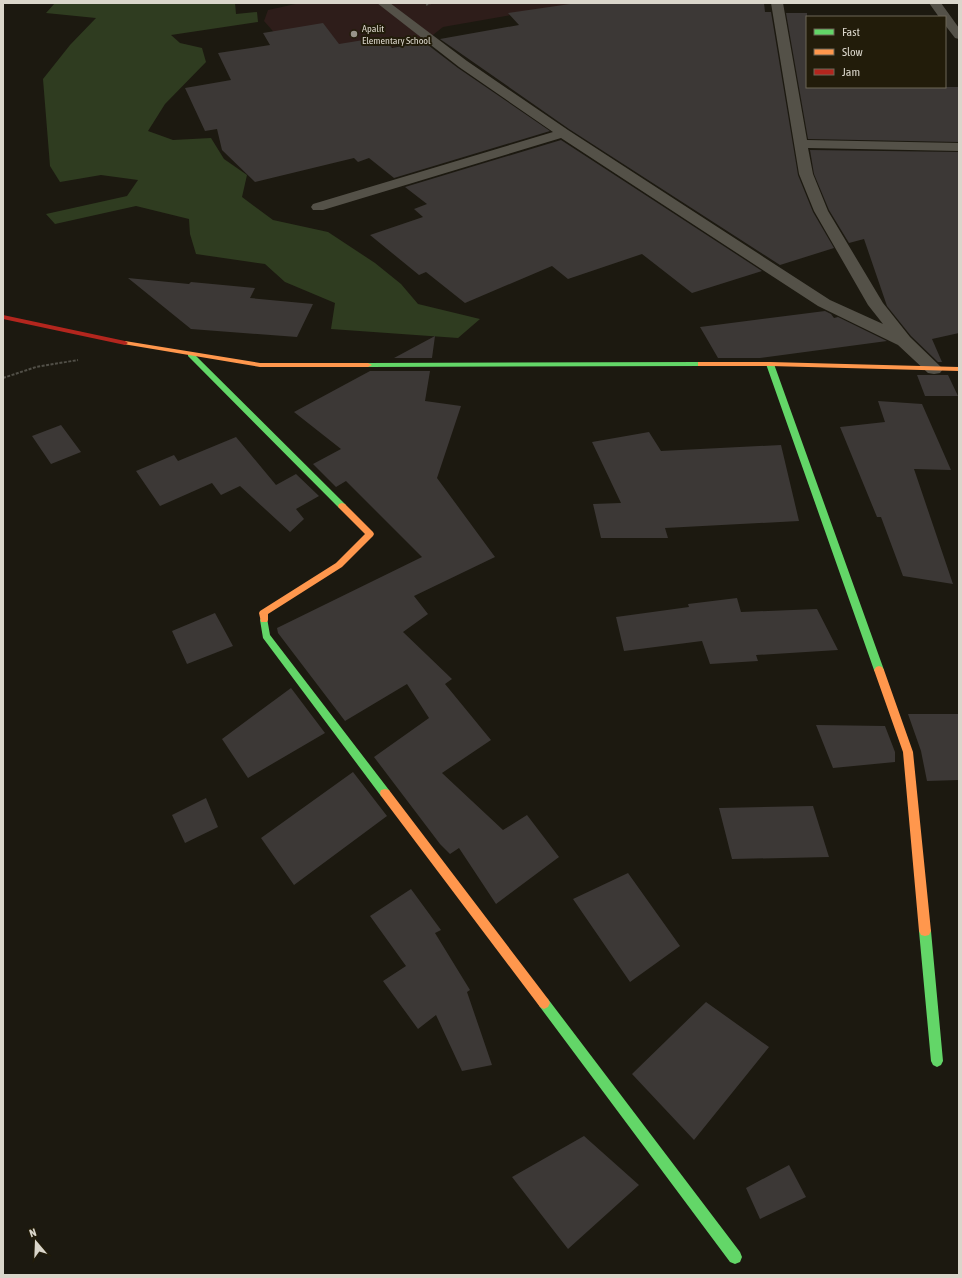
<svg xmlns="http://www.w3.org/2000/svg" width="962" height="1278" viewBox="0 0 962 1278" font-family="'Asap Condensed',sans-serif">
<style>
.education{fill:#2e1d1a}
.green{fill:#2f3c20}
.building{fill:#3c3836}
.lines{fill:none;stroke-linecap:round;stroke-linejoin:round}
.path-far1{stroke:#514f47;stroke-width:1.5;stroke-dasharray:2.5 1;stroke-linecap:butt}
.path{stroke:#514f47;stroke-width:2;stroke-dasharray:3 1.5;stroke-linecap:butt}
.street{fill:#545148;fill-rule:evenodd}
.fast{fill:#63d668;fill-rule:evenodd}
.slow{fill:#ff974d;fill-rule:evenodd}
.jam{fill:#b3261e;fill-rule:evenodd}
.poi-dot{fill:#98948a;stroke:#221c0a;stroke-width:1.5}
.labels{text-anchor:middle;stroke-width:4;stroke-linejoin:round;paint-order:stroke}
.far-poi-label{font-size:10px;fill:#dad6cb;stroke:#221c0a;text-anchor:start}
</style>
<rect width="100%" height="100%" fill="#1c1910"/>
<path class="education" d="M300 3H579L443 27 424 42 300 62 264 21 268 10Z"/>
<path class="green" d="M55 3H235L236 14 257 12 258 22 171 35 180 43 202 48 206 62 165 104 148 131 173 140 211 138 224 159 247 175 242 197 273 220 328 232 375 263 401 284 418 304 480 319 458 338 331 329 335 303 285 282 265 264 196 254 190 234 189 219 136 206 55 224 46 214 127 196 138 180 101 175 60 182 50 166 43 79 70 45 96 18 46 13Z"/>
<path class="building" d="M577 3H764L765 12H771L798 175 813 212 834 248 780 265 569 129 440 39 519 25 508 13Z
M786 13H807V87H959V142L808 139Z
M323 23 339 44 382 37 392 48 424 42 458 68 550 131 394 178 369 158 358 162 354 158 255 182 222 150 217 129 205 131 185 88 231 80 218 53 270 45 263 33Z
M561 140 762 271 692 293 642 254 568 279 552 266 465 303 426 272 419 275 370 235 423 217 414 209 427 204 405 187Z
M810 150 959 152V333L932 339 942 362H938L911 336 887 306 864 239 849 243 829 210 814 174Z
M128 278 189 284 191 282 255 288 250 298 313 304 297 337 191 329Z
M825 311 831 314 834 318 838 317 887 341 760 358H718L700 327Z
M435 336 432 358H394Z
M370 371H430L425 401 461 406 437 478 495 557 414 596 428 614 403 632 452 679 445 684 491 740 442 773 503 830 527 815 559 857 496 904 459 848 450 854 440 844 374 757 429 718 407 684 345 721 278 633 277 628 422 557 346 481 336 487 313 464 341 449 294 412Z
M917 375H948L958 396H925Z
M878 401 922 404 951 470 914 469 953 584 903 576 881 517H877L840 427 885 422Z
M61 425 81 452 51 464 32 436Z
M649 432 661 451 781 445 799 521 665 528 668 538H601L593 504 621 503 592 442Z
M236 437 276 485 296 474 319 496 296 509 304 519 290 532 240 486 221 495 212 483 160 506 136 471 174 455 178 461Z
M737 598 741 612 817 609 838 650 756 655 758 661 710 664 702 641 624 651 616 617 689 607 688 604Z
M215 613 233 646 187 664 172 631Z
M291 688 325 733 248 778 222 739Z
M908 714H959V780L927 781 921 751Z
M816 725 885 726 895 752V762L833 768Z
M353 772 387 816 294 885 261 838Z
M206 798 218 827 185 843 172 815Z
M813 806 829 857 732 859 719 808Z
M628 873 680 946 630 982 573 899Z
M411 889 441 930 435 933 470 990 467 992 492 1065 462 1071 436 1015 418 1029 383 981 406 966 370 916Z
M706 1002 769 1047 694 1140 632 1074Z
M584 1136 639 1185 568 1249 512 1177Z
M789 1165 806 1197 760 1219 746 1188Z"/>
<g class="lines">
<path class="path-far1" d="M426 5 432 3"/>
<path class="path" d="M3 378 36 367 78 360"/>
<path class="street" d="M377 3H390L467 61 568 130 830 300 883 324 868 305 814 211 799 174 771 3H783L807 140 959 143V151L808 148 813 174 828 211 883 303 910 337 943 369 940 373 934 374 928 373 898 345 818 306 561 138 323 210H313L311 207 313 204 553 132 459 67Z
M929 3H941L959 28V39L955 38 945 25V17H939Z"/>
<path class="fast" d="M188 352H192L345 504 346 506 345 508H339L188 356Z
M700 362H702V366L368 367 364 365 368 363Z
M768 362H770L774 364 884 670 882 673H876L874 670 766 364Z
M264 617 267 618 270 635 389 790 390 793 389 796 385 797 381 796 263 638 260 620 261 618Z
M925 926 929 927 931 931 943 1061 941 1065 937 1067 933 1065 931 1061 919 931 921 927Z
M544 997 548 999 740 1252 742 1257 740 1262 735 1264 730 1262 540 1007 538 1003 540 999Z"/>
<path class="slow" d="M125 341 260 363H368L372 365 368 367H260L123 344 122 343Z
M698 362H770L959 367V371L770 366H698Z
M342 503 345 504 373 532 374 534 373 536 342 567 268 614V620L267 622H261L259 613 260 611 336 563 365 534 339 508 338 506 339 504Z
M879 666 882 667 884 670 913 752 931 931 929 935 925 936 921 935 919 931 903 752 874 670 876 667Z
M385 789 389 790 548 999 550 1003 548 1007 544 1009 540 1007 381 796 380 793 381 790Z"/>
<path class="jam" d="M3 315 125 341 128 343 125 345 3 319Z"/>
</g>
<circle class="poi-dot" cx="354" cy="34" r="4"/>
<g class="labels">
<g class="far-poi-label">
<text x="362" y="32">Apalit<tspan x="362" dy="12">Elementary School</tspan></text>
</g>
</g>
<rect width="962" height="1278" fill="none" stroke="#dad6cb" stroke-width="8"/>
<rect x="806" y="16" width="140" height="72" fill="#221c0a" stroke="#6c6657"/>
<rect x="814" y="29" width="20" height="6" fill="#63d668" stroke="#6c6657"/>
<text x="842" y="36" font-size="12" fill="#dad6cb">Fast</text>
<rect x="814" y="49" width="20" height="6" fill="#ff974d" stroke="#6c6657"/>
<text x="842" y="56" font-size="12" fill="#dad6cb">Slow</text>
<rect x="814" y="69" width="20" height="6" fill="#b3261e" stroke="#6c6657"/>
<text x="842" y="76" font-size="12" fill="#dad6cb">Jam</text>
<g transform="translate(36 1242) rotate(341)" stroke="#221c0a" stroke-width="3" paint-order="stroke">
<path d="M0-3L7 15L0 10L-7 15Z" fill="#dad6cb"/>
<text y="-6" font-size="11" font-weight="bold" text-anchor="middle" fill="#dad6cb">N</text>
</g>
</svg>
